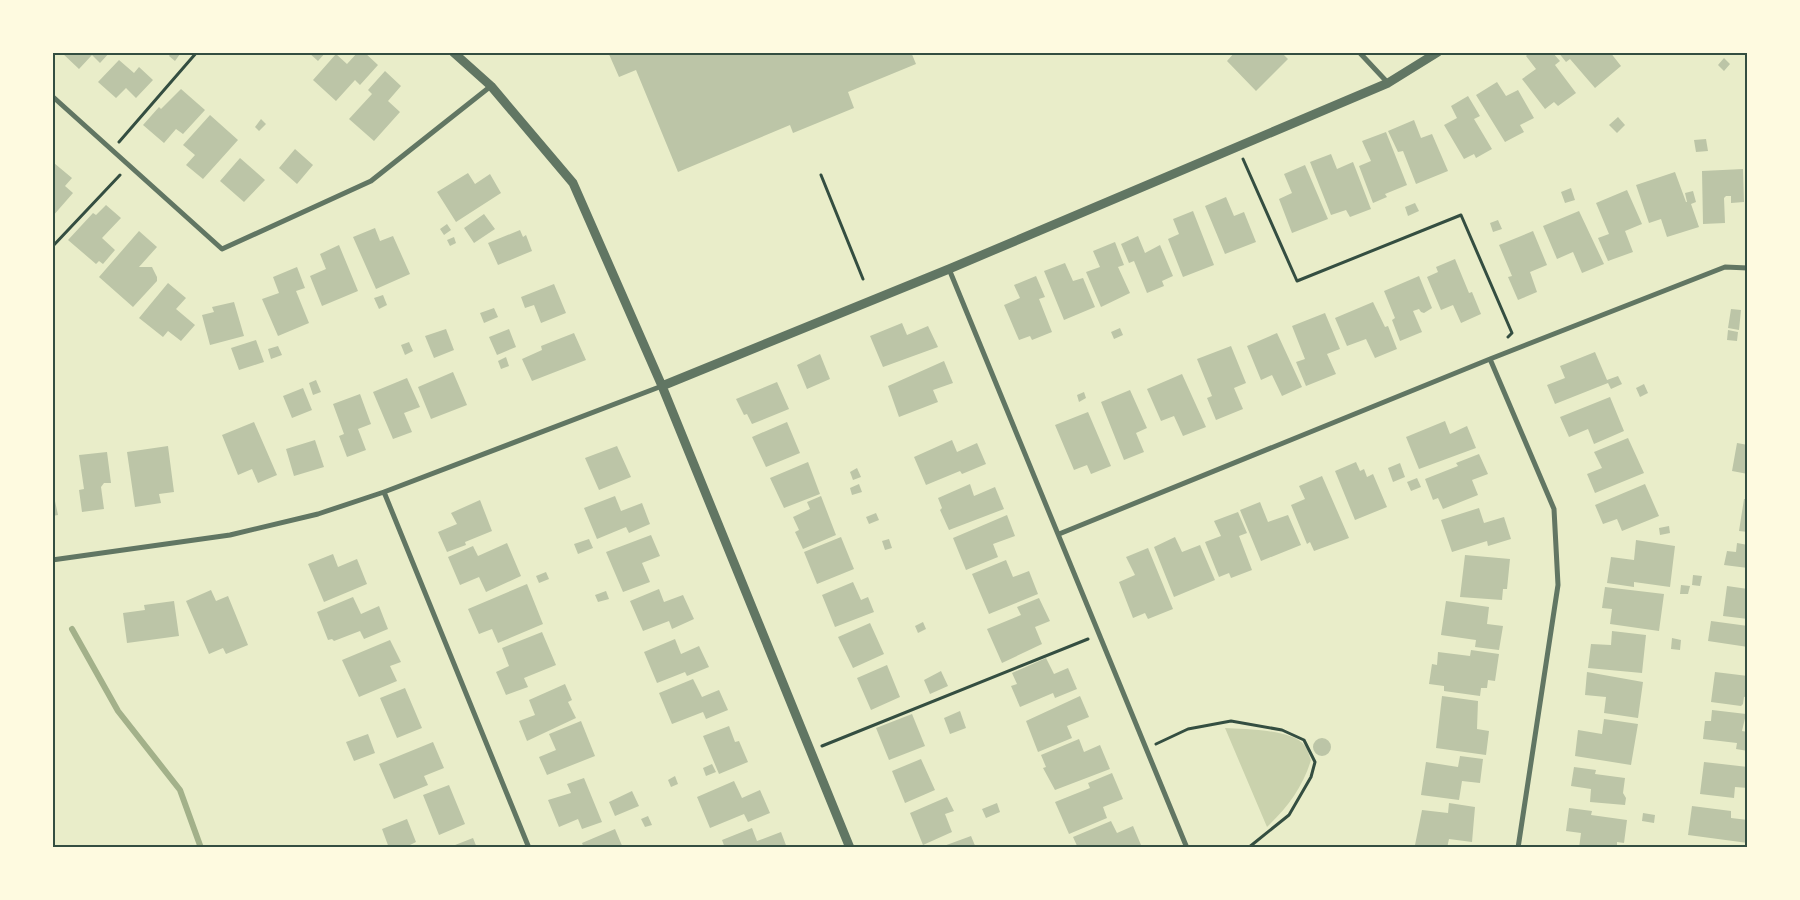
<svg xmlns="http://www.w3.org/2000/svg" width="1800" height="900" viewBox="0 0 1800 900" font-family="'Titillium Web',sans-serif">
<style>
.green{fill:#cad2ad}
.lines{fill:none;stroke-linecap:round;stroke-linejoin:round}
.stream{stroke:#a3b18a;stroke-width:6}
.building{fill:#bcc5a7}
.path{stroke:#344e41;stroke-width:3}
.minor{stroke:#617663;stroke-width:5}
.tertiary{stroke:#617663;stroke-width:9}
.neatline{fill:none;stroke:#344e41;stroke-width:2}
</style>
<rect width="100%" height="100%" fill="#e9edc9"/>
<path class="green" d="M1225 728C1244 729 1293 729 1305 746 1308 750 1309 756 1311 760 1303 787 1287 808 1267 827Z"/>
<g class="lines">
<path class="stream" d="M72 629 118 711 180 790 201 848"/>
</g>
<path class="building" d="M61 52H110L100 63 92 55 79 69Z
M172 52 180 54 175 61 169 56Z
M308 52H326L318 61Z
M358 52H364L378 65 360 85 355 80 336 101 313 80 336 54 347 64Z
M608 52H911L916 64 848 92 854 108 793 133 790 125 678 172 636 70 619 77Z
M1235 52H1281L1288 59 1256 91 1227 61Z
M1530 52H1552L1560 61 1555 65 1576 93 1558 106 1554 102 1545 109 1522 79 1536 69 1526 56Z
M1558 52H1610L1621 66 1595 88 1570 59 1566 62Z
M1724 58 1730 64 1724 71 1718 65Z
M119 60 134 73 139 67 153 80 136 98 126 88 116 98 98 82Z
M385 71 401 86 388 101 400 112 374 141 349 119 372 94 368 90Z
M1497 82 1506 96 1518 90 1534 118 1520 125 1524 132 1505 142 1476 95Z
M181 89 205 110 183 134 176 129 164 143 143 125 159 107 161 109Z
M1468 96 1480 116 1474 119 1492 149 1476 158 1474 154 1464 159 1444 125 1457 118 1451 106Z
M210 115 238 140 203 179 186 165 195 155 183 145Z
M1618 117 1625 125 1617 133 1609 125Z
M261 119 266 124 259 131 255 127Z
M1414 120 1421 138 1432 134 1448 171 1416 184 1403 151 1398 152 1388 131Z
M1386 132 1407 185 1385 194 1387 197 1373 203 1359 166 1371 161 1362 141Z
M1706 139 1708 151 1696 152 1694 140Z
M295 149 313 165 297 184 279 168Z
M1331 154 1337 169 1353 162 1371 209 1350 217 1346 210 1331 215 1310 162Z
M240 158 265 180 244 202 220 181Z
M54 163 72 178 65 186 73 193 52 217Z
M1305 165 1328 219 1292 233 1279 199 1292 193 1284 174Z
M1743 169 1744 202 1731 203V196H1726L1724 198 1725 223 1703 224 1702 171Z
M1675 172 1686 202H1687L1685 193 1693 191 1696 202 1691 204 1699 227 1667 237 1661 219 1649 223 1636 185Z
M468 173 475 184 490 174 501 193 456 222 437 192Z
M1571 188 1575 200 1565 203 1561 192Z
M1627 190 1642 224 1625 231 1633 252 1608 261 1598 238 1609 234 1596 203Z
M1226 197 1234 216 1244 212 1256 242 1225 254 1205 206Z
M1415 203 1419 211 1408 216 1405 207Z
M106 205 121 218 102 238 115 250 103 264 99 261 96 264 68 240 93 213 96 215Z
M1193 211 1214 265 1183 277 1168 239 1179 234 1173 219Z
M1579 211 1604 264 1582 273 1573 252 1557 259 1543 226Z
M484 214 495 229 474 243 464 228Z
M1498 220 1502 229 1493 232 1490 223Z
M447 224 451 230 444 235 440 229Z
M375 228 380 241 393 236 410 274 376 289 353 237Z
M520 230 523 237 526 235 532 251 498 265 488 243Z
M139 231 157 247 139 267H152L157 277V281L133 307 99 277Z
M1533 231 1547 265 1530 272 1537 292 1518 300 1508 277 1512 276 1499 245Z
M1138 236 1145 253 1160 245 1173 276 1162 281 1164 286 1147 293 1134 261 1129 263 1121 244Z
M454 237 456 243 450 246 447 240Z
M1115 242 1124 265 1118 267 1130 293 1101 307 1086 272 1100 267 1093 251Z
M339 245 358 291 322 306 310 276 326 269 320 254Z
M1455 259 1469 293 1472 292 1481 314 1461 323 1453 305 1441 310 1427 277 1438 272 1436 267Z
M1065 263 1073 281 1083 278 1095 307 1064 320 1044 271Z
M297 267 305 288 296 291 309 323 278 336 262 299 279 293 273 277Z
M1036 276 1045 297 1039 299 1052 332 1032 340 1030 336 1019 340 1004 305 1020 298 1014 285Z
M1419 276 1432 308 1424 313 1421 312 1419 309 1413 311 1422 332 1400 341 1392 320 1395 318 1384 291Z
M168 283 186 298 176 309 195 325 181 341 168 331 163 337 139 318Z
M554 284 566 313 541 323 534 305 525 308 521 297Z
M383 295 387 305 379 309 374 298Z
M234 302 244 336 210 345 202 315 214 312 212 307Z
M1373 302 1385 327 1388 326 1397 349 1375 358 1366 339 1347 346 1335 318Z
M494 308 498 317 484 323 480 313Z
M1731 309 1741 310 1739 330 1728 328Z
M1325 313 1340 349 1327 354 1336 374 1306 386 1296 362 1305 359 1292 326Z
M902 323 907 335 928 326 938 347 883 367 870 336Z
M1120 328 1123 335 1114 339 1111 332Z
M446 329 454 350 434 358 425 336Z
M509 329 516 347 497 355 489 337Z
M1728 330 1738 332 1737 341 1727 340Z
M574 333 586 360 532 381 522 359 542 350 541 346Z
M1277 333 1302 387 1282 396 1272 375 1261 380 1247 346Z
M256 340 264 362 239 370 231 348Z
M409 342 413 351 405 355 401 345Z
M278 346 282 355 271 359 268 349Z
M1231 346 1246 383 1234 388 1243 409 1216 420 1207 398 1212 396 1197 359Z
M1595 352 1607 380 1618 376 1622 384 1611 389 1608 383 1555 404 1547 385 1565 378 1560 366Z
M820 354 830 379 807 389 797 365Z
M506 357 509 366 501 369 498 361Z
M944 361 953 383 933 390 938 402 899 417 888 386Z
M453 372 467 405 431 419 418 387Z
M1182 374 1206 427 1183 436 1174 416 1161 421 1147 389Z
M407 378 420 407 404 413 412 432 393 439 373 392Z
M316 380 321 392 313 395 309 383Z
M777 382 789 409 752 424 747 414 744 415 736 399Z
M1644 384 1648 393 1640 397 1636 388Z
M303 388 312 410 292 418 283 396Z
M1130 390 1147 428 1136 433 1144 452 1124 460 1101 402Z
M1084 392 1086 398 1079 402 1077 395Z
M360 394 371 424 358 429 366 450 347 457 339 436 344 434 333 404Z
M1610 397 1624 431 1594 444 1588 429 1569 437 1560 417Z
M1088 412 1111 466 1091 474 1087 465 1074 470 1055 425Z
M1445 421 1450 434 1467 426 1476 448 1419 469 1406 437Z
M254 422 277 475 258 483 252 469 238 475 222 435Z
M787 422 800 453 766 467 752 437Z
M1628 438 1644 473 1595 493 1587 474 1602 468 1594 452Z
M315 440 324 467 294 476 286 449Z
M952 440 957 452 977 443 986 464 962 474 960 471 926 485 914 457Z
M1737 443 1748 445V474L1732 471Z
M168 446 174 492 159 494 161 503 135 507 127 452Z
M617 446 631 477 599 490 585 458Z
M107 452 111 483H104L101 487 104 509 82 512 79 490 84 489 79 455Z
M1479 454 1488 474 1472 480 1478 495 1443 509 1438 498 1433 500 1425 479 1458 466 1456 463Z
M808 462 820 494 784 508 770 478Z
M1356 462 1360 471 1364 469 1367 477 1373 474 1387 507 1355 520 1335 471Z
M1400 463 1405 477 1393 482 1388 468Z
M857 468 861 477 853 480 850 472Z
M1322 476 1349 538 1314 551 1310 542 1307 544 1291 505 1305 499 1299 486Z
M1417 478 1421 487 1411 491 1407 482Z
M859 484 862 492 852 495 850 488Z
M970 484 974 496 995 487 1004 509 949 530 940 510 942 508 938 498Z
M1645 484 1659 516 1622 531 1617 519 1603 524 1595 505Z
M52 487 58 515 52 516Z
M615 496 621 511 642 503 650 524 629 533 626 527 597 539 584 508Z
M821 496 836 535 803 549 795 532 799 530 793 517 810 509 807 502Z
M1744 499H1748V532L1739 531Z
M480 500 492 531 465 542 466 545 447 552 438 532 457 524 451 513Z
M1260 502 1268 522 1288 515 1301 545 1261 561 1240 510Z
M1479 508 1484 523 1504 517 1511 539 1488 546 1487 541 1452 552 1441 520Z
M1238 512 1247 533 1239 536 1252 570 1231 578 1229 573 1219 577 1205 542 1221 536 1214 521Z
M876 513 879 520 869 524 866 517Z
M1007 515 1015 536 993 544 998 557 966 570 953 538Z
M1669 526 1670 533 1660 535 1659 528Z
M651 535 660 556 642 563 650 582 623 592 606 552Z
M841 537 854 569 817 584 804 552Z
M1175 537 1182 552 1200 545 1215 580 1174 597 1154 547Z
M589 539 593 548 578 554 574 544Z
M889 539 892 548 885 550 882 541Z
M1636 540 1675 546 1670 587 1634 582V587L1607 583 1611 557 1634 560Z
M507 543 521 576 486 592 479 577 460 585 448 557 473 546 478 556Z
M1737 543 1748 545V568L1724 565 1727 551 1736 552Z
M1148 548 1173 609 1148 619 1145 613 1133 618 1119 582 1135 575 1126 557Z
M333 554 338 567 357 559 367 584 324 602 308 564Z
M1465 555 1510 559 1507 589H1503L1502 600 1460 597Z
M1006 560 1013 577 1029 571 1038 594 989 614 972 574Z
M546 572 549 579 539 583 536 576Z
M1693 575 1702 576 1700 586 1692 585Z
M853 582 861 600 868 597 874 612 835 627 822 595Z
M527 584 543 624 498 643 492 629 479 634 468 609Z
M1681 585 1690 586 1688 594H1680Z
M1727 586 1748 589V619L1723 616Z
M1605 587 1664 594 1659 631 1610 624 1612 609 1602 608Z
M659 589 664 602 683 595 694 619 672 629 669 621 643 631 630 601Z
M211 590 216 601 228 596 248 645 226 654 223 648 209 654 186 601Z
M606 591 609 599 598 602 595 595Z
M353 597 361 614 379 606 388 629 364 639 360 631 334 641 332 639 328 640 317 612Z
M1039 598 1050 621 1035 627 1042 644 1002 663 987 629 1021 615 1017 607Z
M174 601 179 636 127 643 123 613 145 610 144 605Z
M1446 601 1489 607 1487 624 1503 626 1499 650 1475 647 1476 640 1441 635Z
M1711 621 1748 626V647L1708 641Z
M923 622 926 629 918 633 915 626Z
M870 623 884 654 853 668 838 637Z
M1612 631 1646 635 1642 673 1588 668 1591 644 1611 645Z
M542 632 556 665 524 678 528 687 506 695 496 672 509 666 502 648Z
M1672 638 1681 640 1680 650 1671 649Z
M675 639 681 654 699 646 709 667 687 676 685 672 657 683 644 652Z
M390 640 401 662 390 666 397 681 359 697 342 660Z
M1471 650 1499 654 1495 681 1488 680 1487 688H1481L1480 696 1444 691V686L1429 684 1432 664 1437 665 1438 652 1470 656Z
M1046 658 1054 674 1068 668 1077 689 1055 698 1053 693 1020 707 1011 686 1017 684 1012 673Z
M887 665 900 697 871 710 857 678Z
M941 671 948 686 930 694 924 680Z
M1587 672 1643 682 1638 718 1604 713 1606 697 1585 695Z
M1715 672 1748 676V696L1744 697 1743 704 1741 706 1711 702Z
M693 679 702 697 719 690 728 710 706 719 703 712 672 724 659 693Z
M565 684 572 700 568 702 576 718 527 741 519 721 535 715 529 700Z
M405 688 422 728 397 738 380 698Z
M1080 696 1089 717 1067 726 1072 738 1038 752 1026 721Z
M1442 696 1478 701 1477 729 1489 731 1486 755 1436 748Z
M1712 710 1746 714 1742 731 1748 732V751L1736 749 1737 743 1703 739 1705 721H1711Z
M960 711 966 728 950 734 944 718Z
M912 714 925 746 889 760 876 728Z
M1604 719 1638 724 1631 765 1575 756 1578 730 1602 734Z
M581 721 595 756 547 775 539 757 556 750 549 734Z
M729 726 735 742 739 741 748 762 719 774 703 736Z
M368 734 375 753 354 761 346 742Z
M1313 747a9 9 0 1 1 18 0a9 9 0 1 1-18 0Z
M1079 739 1084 752 1100 745 1110 769 1055 790 1043 768 1046 767 1041 755Z
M433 742 444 768 424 776 428 785 394 799 379 764Z
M1460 756 1483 759 1480 783 1462 781 1459 800 1421 795 1426 762 1458 767Z
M921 759 935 790 905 803 892 771Z
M1704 762 1748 767V788L1735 787 1734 798 1700 794Z
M712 764 716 772 706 776 703 768Z
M1574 767 1596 770 1595 774 1625 778 1623 793 1626 798 1625 805 1590 802 1591 789 1571 786Z
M1112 773 1123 799 1103 807 1107 818 1069 834 1055 802 1090 788 1088 783Z
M675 776 678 784 671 787 668 780Z
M584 778 602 822 582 829 578 819 559 827 548 800 571 793 567 784Z
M734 781 742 798 760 790 770 813 748 822 744 814 710 828 697 797Z
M449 785 465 824 439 835 423 795Z
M632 791 639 806 615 816 609 802Z
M947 797 954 811 945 814 952 832 923 845 910 813Z
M997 803 1000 812 986 818 982 809Z
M1449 803 1475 807 1472 842 1449 839 1447 848 1415 845 1422 810 1448 813Z
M1692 806 1731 811V818L1748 820V843L1688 835Z
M1569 808 1592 811 1591 815 1627 820 1624 843 1617 842V848H1579L1581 833 1566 831Z
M1643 813 1655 815 1654 823 1642 821Z
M648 816 652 825 645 827 641 819Z
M407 819 416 842 404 848H389L382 829Z
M1111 821 1117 833 1133 826 1141 845 1134 848H1078L1073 837Z
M752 828 757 841 781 832 787 848H725L722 840Z
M615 829 623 848H584L582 843Z
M971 836 976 848H941V847Z
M473 838 477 848H450V847Z"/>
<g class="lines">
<path class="path" d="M1748 110V111
M119 142 197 52
M1243 159 1297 281 1461 215 1512 333 1508 337
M821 175 863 279
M52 247 120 175
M1156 744 1188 729 1231 721 1282 730 1304 740 1315 762 1311 777 1289 815 1248 848
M822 746 1088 639"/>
<path class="minor" d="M1359 52 1388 83
M52 96 222 249 371 181 491 86
M949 269 1187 848
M1490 359 1554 509 1558 585 1518 848
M384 492 529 848
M1059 534 1490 359 1725 267 1748 268
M52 560 230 535 318 514 384 492 662 386"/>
<path class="tertiary" d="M453 52 491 86 573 183 662 386 850 848
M662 386 949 269 1388 83 1438 52"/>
</g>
<rect width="1800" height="900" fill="none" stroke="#fefae0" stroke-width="108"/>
<rect x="54" y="54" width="1692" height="792" class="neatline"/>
</svg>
